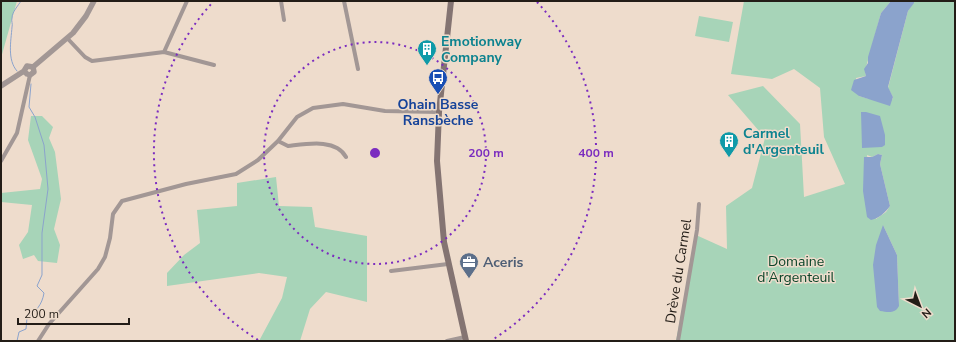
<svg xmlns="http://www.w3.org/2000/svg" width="956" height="342" viewBox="0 0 956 342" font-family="'Nunito Sans',sans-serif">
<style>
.green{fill:#a7d4b8;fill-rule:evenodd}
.water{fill:#8ba3cc}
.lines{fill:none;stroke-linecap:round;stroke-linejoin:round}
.stream{stroke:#8ba3cc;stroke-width:1}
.minor{stroke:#a29795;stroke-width:4}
.tertiary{stroke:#a29795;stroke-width:5.5}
.secondary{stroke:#847472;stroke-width:6}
.ring{fill:none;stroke:#7b2cbf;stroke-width:2;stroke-dasharray:2 4}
.labels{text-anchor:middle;stroke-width:3;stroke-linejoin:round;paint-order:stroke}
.culture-label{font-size:14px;font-weight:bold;fill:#0d838f;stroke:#eedccc;text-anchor:start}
.transit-label{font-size:14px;font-weight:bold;fill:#164399;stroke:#eedccc}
.park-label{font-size:14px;fill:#0a4529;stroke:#eedccc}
.service-label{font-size:14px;font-weight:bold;fill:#4e5e75;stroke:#eedccc;text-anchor:start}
.street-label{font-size:14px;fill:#231d17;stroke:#eedccc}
.centre{fill:#7b2cbf;stroke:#eedccc;stroke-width:2}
.ring-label{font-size:12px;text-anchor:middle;font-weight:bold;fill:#7b2cbf;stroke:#eedccc;stroke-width:3;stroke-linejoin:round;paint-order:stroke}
</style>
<rect width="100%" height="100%" fill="#eedccc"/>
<path class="green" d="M1 1H17L1 58Z
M744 1H891L881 13 865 71 866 76 856 78 859 96 869 99 892 100 893 97 888 88 908 11 914 1H955V341H676L696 235 727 249 726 206 752 188 765 138 728 95 763 86 800 124 804 197 845 184 824 137 820 88 794 69 772 79 731 74ZM878 154 882 155 880 164 890 206 886 212 876 219 867 155 872 157ZM883 225 897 255 899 306Z
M699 16 733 22 729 42 695 36Z
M31 116H42L53 127 49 138 55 152 61 199 54 229 60 245 57 263 38 261 34 255 23 259 19 245 28 232 32 205 1 202V193L40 189 42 179 28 140Z
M276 177 279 206 312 207 315 227 367 236V302L326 292 310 309 300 341H259L282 298 287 277 259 273 167 286V273L184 255 200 243 197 210 237 206V183Z"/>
<path class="water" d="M891 1H914V3L908 11 888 87 893 97 890 106 859 96 851 90 854 80 866 76 864 69 868 63V57L881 13Z
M861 112H866L880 116 885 135V145L882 147 862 148Z
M878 154 882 155 880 164 890 206C886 212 878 219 871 220L867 217 863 191 864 157H872Z
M883 225 897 255 899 306C895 314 888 312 880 311L877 307 873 265 876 245Z"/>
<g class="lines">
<path class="stream" d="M17 71C7 60 11 41 12 27 13 24 11 21 12 18 12 12 18 6 21 1
M17 341 19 332 26 329 27 318C36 311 42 305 44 293L37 286 42 275V233L48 189 44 145 35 117 29 107 31 84"/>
<path class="minor" d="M281 1 284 20
M344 1 358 69
M68 39 85 57 92 61 164 52 214 65
M164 52 187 1
M278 141 288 146C306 144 336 138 346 157
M1 161 17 133 30 75
M391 271 448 264
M38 341 49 324 98 269 105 257 110 238 113 214 122 201 186 184 236 174 258 160 278 141 297 117 313 108 343 104 385 111 439 112
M447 341 465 337
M678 341 697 230 699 204"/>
<path class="tertiary" d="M33 67 73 33 86 16 94 1
M24 71 27 74 30 75 34 72 33 67
M1 86 24 71 27 66 33 67"/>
<path class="secondary" d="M451 1 439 112 437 161 444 242 466 341"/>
</g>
<g class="ring">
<circle cx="375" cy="153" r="111"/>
<path d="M258 340A221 221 0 0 1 213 2M537 2A221 221 0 0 1 492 340"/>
</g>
<defs>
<g id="building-pin" transform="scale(1)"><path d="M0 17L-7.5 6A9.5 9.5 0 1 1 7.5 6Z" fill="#0f9aa8" stroke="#eedccc"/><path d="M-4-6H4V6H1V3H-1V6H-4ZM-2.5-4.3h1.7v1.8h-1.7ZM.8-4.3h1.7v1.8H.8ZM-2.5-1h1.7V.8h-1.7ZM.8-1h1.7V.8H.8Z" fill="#fff"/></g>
<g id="bus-pin" transform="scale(1)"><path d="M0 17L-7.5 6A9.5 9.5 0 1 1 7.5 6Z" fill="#1a4fb4" stroke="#eedccc"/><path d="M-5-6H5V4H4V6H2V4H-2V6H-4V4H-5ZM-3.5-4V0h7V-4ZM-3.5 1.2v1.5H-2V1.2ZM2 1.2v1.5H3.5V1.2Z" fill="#fff"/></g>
<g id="office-pin" transform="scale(1)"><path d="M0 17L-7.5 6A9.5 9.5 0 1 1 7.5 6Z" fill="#5c6f8a" stroke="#eedccc"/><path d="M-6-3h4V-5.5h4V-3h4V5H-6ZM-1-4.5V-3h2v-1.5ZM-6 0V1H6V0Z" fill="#fff"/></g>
</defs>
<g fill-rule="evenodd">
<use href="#building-pin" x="427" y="49"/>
<use href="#bus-pin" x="438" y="78"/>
<use href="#building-pin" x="729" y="141"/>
<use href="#office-pin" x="469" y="262"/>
</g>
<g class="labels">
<g class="culture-label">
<text x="441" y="46">Emotionway<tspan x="441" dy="16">Company</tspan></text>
<text x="743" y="138">Carmel<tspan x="743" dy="16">d'Argenteuil</tspan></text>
</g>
<g class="transit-label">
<text x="438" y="109">Ohain Basse<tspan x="438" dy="16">Ransbèche</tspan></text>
</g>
<g class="park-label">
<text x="796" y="266">Domaine<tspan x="796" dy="16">d'Argenteuil</tspan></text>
</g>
<g class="service-label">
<text x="483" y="267">Aceris</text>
</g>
<g class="street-label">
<text transform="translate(678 271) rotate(-81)" y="5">Drève du Carmel</text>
</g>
</g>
<circle cx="375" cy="153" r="6" class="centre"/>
<g class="ring-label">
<text x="486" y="157">200 m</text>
<text x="596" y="157">400 m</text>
</g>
<rect width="956" height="342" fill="none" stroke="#231d17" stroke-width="4"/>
<g transform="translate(920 306) rotate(138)" stroke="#eedccc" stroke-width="3" paint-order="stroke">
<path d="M0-3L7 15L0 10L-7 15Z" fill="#231d17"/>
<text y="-6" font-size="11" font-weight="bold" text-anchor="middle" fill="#231d17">N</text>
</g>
<path d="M18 318v6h111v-6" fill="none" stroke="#231d17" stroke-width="2"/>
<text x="24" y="318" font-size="12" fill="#231d17" stroke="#eedccc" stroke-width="3" paint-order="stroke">200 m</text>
</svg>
